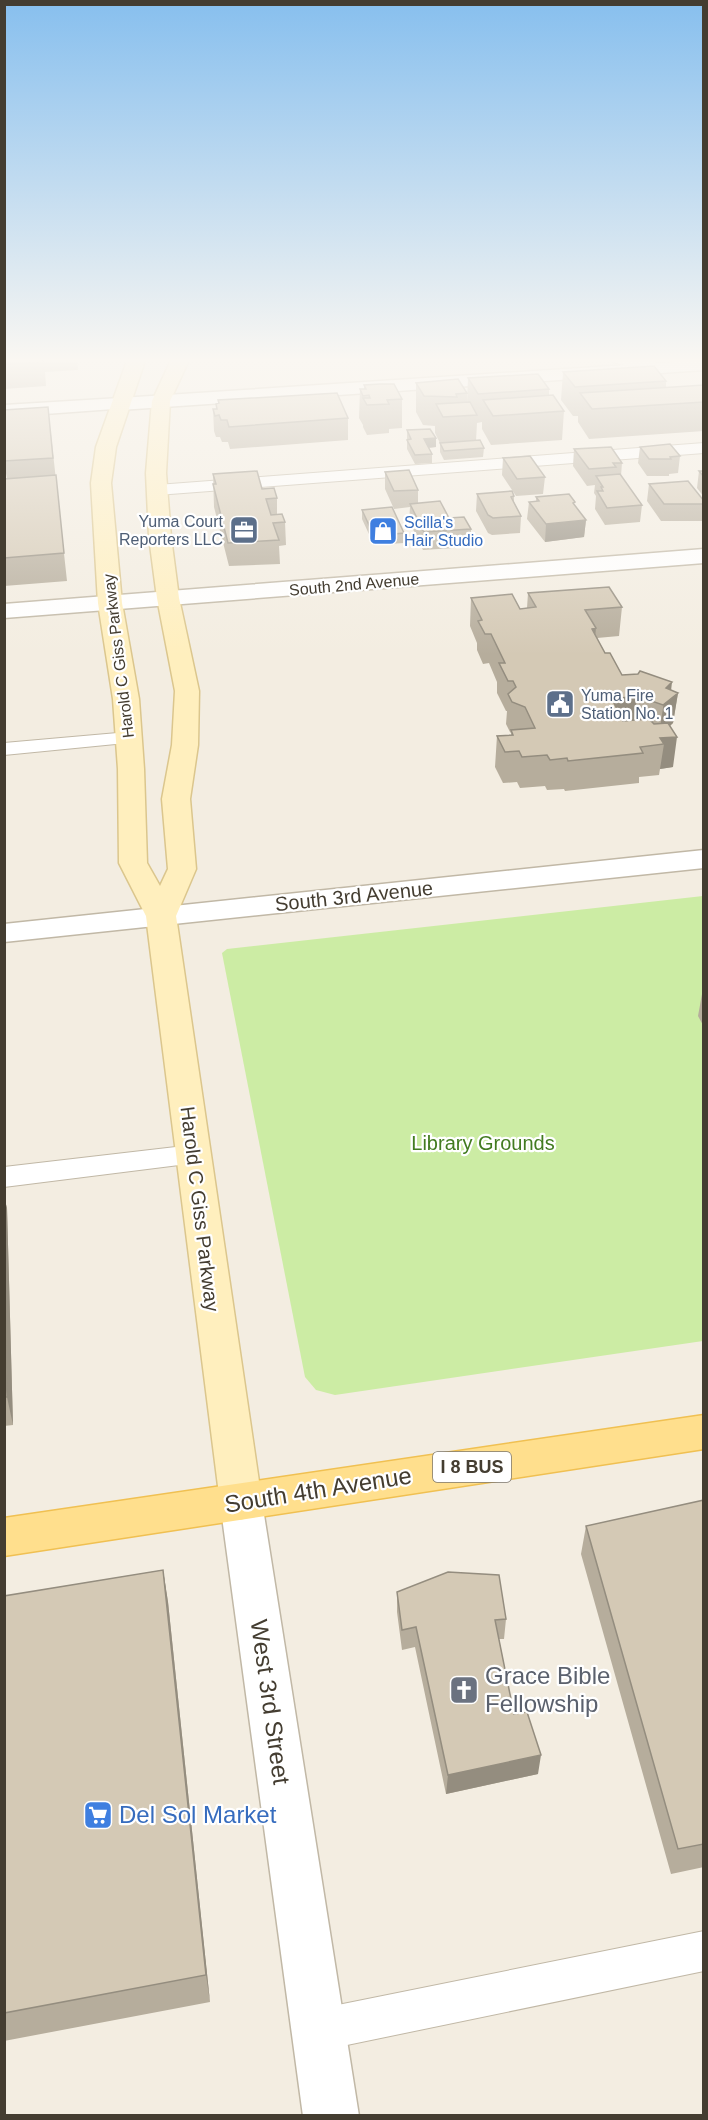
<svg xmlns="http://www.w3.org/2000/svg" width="708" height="2120" viewBox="0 0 708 2120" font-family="Arial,sans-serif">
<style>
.green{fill:#cceca4}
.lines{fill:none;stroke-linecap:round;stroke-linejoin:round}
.service-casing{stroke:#c1b8a6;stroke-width:2}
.minor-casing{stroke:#c1b8a6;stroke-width:3}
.tertiary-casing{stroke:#c1b8a6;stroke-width:3}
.secondary-casing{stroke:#dbc68d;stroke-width:3}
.primary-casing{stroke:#f0c052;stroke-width:3}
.service{fill:#fff;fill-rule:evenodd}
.minor{fill:#fff;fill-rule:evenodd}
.tertiary{fill:#fff;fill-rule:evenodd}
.secondary{fill:#ffefbe;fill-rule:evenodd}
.primary{fill:#ffdf8d;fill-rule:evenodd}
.wall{fill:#b6ad9c}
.shaded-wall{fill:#948d7f}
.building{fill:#d4c9b5;stroke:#948d7f;stroke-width:1.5}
.labels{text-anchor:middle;stroke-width:4.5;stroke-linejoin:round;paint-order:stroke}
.far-service-label{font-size:16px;fill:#4e5e75;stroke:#fff;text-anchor:end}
.far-shop-label{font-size:16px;fill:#366cbe;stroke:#fff;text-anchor:start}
.far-street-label{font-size:16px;fill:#443d31;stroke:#fff}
.shield{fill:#fff;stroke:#7c776f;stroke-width:1.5}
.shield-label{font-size:18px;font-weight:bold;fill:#443d31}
.street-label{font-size:20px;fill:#443d31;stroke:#fff}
.park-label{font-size:20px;fill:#427b20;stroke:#fff}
.near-street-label{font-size:24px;fill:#443d31;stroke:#fff}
.near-worship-label{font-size:24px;fill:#5b616d;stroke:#fff;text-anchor:start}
.near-shop-label{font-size:24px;fill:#366cbe;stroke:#fff;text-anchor:start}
</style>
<rect width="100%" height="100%" fill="#f3ede1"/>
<path class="green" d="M703 896V1341L335 1395 316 1390 305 1377 222 953 227 949Z"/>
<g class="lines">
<g class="service-casing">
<path id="service" d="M704 443V453L157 495 149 490 157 485Z
M129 732 136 734 139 738 136 742 4 755V743Z
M193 1145 203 1148 207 1155 203 1162 4 1187V1167Z
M704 1931V1971L318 2051 303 2045 297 2030 303 2015 318 2009Z"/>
</g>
<g class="minor-casing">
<path id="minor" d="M610 358C625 358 653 355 663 368L660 372 654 373 613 362Z
M120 398 127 400 129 404 127 408 4 417V405Z
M704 549V563L4 618V604Z
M704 850V868L4 942V924Z"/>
</g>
<g class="tertiary-casing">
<path id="tertiary" d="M704 360V370L120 410 113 408 111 404 113 400 120 398Z
M241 1484 256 1489 262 1502 359 2116H303L220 1502 226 1489Z"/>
</g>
<g class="secondary-casing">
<path id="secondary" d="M128 358H146L116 447 111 483 122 603 139 699 144 769 147 863 160 886 168 869 162 799 172 745 175 691 157 598 149 537 146 473 152 401 172 358H190L170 401 166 473 171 537 179 598 199 691 198 745 190 799 196 869 176 916 262 1502 256 1515 241 1520 226 1515 220 1502 146 916 119 863 118 769 113 699 98 603 91 483 96 447Z"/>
</g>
<g class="primary-casing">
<path id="primary" d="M704 1415V1449L4 1556V1518Z"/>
</g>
<use href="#service" class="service"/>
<use href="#minor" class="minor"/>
<use href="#tertiary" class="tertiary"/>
<use href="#secondary" class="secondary"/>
<use href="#primary" class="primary"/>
</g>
<path class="wall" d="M4 358H77L78 370 45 372 46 386 4 389Z
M563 372 666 381V388L704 385V431L589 439 578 422V416H573L561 400Z
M468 378 549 389V396L564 411 562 440 491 445 482 429V422L477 423 476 441 484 448 483 457 444 460 440 452V443L435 433V426L423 425 416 412V383L467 393V402Z
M364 385 402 399V428L389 429V433L367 435 363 427V425L359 418 360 389H364Z
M218 400 348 418V440L230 449 228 442H222L220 437H216L214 431 213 409H216V404H218Z
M48 407 67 581 4 586V479H7L4 462V410Z
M407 430 436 447 429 448 432 454V463L415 464 407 449Z
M640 447 680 456 678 473 669 474V476H647L638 463Z
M574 449 622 463 621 476 642 505 640 522 605 525 595 509 596 496 594 493 595 485 587 486 573 466Z
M503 458 545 477 543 494 516 496 502 475Z
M699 471H704V497L697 488Z
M385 472 418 490V503L471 529 470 547 423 550 409 521 410 507 394 509 385 489Z
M213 474 262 489 277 498V514L285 522 286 545 279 546 280 564 229 566 214 507Z
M649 484 704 501 703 521H661L647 501Z
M477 494 514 496V502L521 516 520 533 492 535 488 533 476 511Z
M536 497 575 507 586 520 584 537 545 542 527 519 529 502 536 501Z
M362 510 404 533V543L374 545 362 519Z
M528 593 622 607 619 636 597 638 605 653 622 675 678 693 673 723 670 726 673 767 660 769 659 775 639 777V783L565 791 564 789 547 790 545 786 520 788 517 782 503 783 495 767 497 736 511 735V733L510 732 506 724 507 711H506L497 693V682L489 663 483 664 477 650V643L470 626 471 598 520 609 527 608Z
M704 983V1027L698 1016Z
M4 1197 7 1208 13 1425 4 1426Z
M704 1500V1867L671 1874 581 1554 586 1526Z
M163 1570 168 1602 210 2002 4 2041V1596Z
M397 1592 506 1619 504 1639H499L514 1714 538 1774 446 1794 415 1647 402 1650 397 1612Z"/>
<path class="shaded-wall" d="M436 438V447L424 448V439Z
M586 520 584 537 545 542 546 524Z
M596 628 593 658 592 629Z
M672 682 670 700 678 693 673 723 659 735 666 688Z
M637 696 633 726 609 729 612 699Z
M677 737 673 767 660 769 664 744 660 738Z
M4 1197 7 1208 13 1425 7 1397 4 1306Z
M163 1570 168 1602 210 2002 206 1975Z
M541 1755 538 1774 446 1794 448 1775Z"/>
<path class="building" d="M4 358H43V362L4 364Z
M654 366 666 381 575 387 563 372Z
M538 374 549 389 478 394 468 378Z
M458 379 467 393 456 394 457 397 424 396 416 383Z
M380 384H394L402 399 387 400 389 404 367 405 363 398H370L369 395 363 396 360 389H366L364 385Z
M704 385V402L592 409 580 393Z
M337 393 348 418 229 427 227 420H221L219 415 215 416 213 409H217L216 404 219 403 218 400Z
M553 395 564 411 493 416 483 400Z
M470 402 477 415 443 417 436 404Z
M48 407 53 458 4 461V410Z
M430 429 436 438 424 439 432 454 415 455 407 440 411 439 407 430Z
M480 440 484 448 444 451 440 443Z
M670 444 680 456 670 457 671 459H649L640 447Z
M611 447 622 463H613L616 467 589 469 574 449Z
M530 456 545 477 517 479 503 458Z
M409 470 418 490 394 491 385 472Z
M257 471 262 489 274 488 277 498 266 499 271 515 282 514 285 522 273 523 279 540 228 543 213 484H216L213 474Z
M699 471H704V477Z
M620 474 642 505 607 508 597 491H603L601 487H603L596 476Z
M56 475 64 553 4 558V479Z
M688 481 704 501V504H664L649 484Z
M512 491 514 496 511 497 521 516 493 518 488 515 477 494Z
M569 494 575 502 573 503 586 520 546 524 529 502 539 501 536 497Z
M440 501 449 518 464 517 471 529 424 532 410 504Z
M392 507 404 533 374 536 362 510Z
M609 587 622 607 585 610 596 628 592 629 605 653H610L622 675 638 674 640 671 672 682 666 688 678 693 663 705 637 696 612 699 623 721 649 719 654 724 668 723 677 737 660 738 664 744 640 747 643 753 568 761 567 758 550 760 547 755 522 757 519 751 505 752 497 736 513 735 511 730 535 728 525 707 512 702 508 694 516 687 513 681H508L499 663H505L491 634H485L478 621 482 620 471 598 512 594 520 609 536 607 528 593Z
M4 1306 7 1397H4Z
M704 1500V1844L678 1849 586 1526Z
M163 1570 206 1975 4 2013V1596Z
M448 1572 499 1575 506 1619 495 1620 514 1714 527 1712 541 1755 448 1775 416 1627 402 1630 397 1592Z"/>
<linearGradient id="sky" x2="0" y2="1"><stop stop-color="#87bfee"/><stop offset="0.55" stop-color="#faf7f2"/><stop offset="1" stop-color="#faf7f2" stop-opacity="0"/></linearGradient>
<rect width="708" height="655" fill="url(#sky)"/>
<defs>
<g id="office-square" transform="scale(1.5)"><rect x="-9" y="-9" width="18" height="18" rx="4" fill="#5c6f8a" stroke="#fff"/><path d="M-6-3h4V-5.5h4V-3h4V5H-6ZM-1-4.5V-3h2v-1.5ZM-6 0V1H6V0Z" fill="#fff"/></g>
<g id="shop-square" transform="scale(1.5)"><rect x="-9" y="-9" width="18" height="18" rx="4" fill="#3f7fe0" stroke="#fff"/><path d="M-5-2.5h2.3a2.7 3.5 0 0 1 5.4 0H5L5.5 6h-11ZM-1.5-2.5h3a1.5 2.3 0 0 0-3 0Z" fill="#fff"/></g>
<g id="civic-square" transform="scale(1.5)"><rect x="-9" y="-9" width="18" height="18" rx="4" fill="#5c6f8a" stroke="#fff"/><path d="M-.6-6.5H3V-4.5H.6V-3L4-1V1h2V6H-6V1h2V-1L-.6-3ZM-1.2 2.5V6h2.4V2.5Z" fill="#fff"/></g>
<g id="church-square" transform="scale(1.5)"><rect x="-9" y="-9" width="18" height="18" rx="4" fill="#6b7280" stroke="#fff"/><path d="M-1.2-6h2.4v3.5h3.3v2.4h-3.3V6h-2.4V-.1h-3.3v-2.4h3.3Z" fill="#fff"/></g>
<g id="supermarket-square" transform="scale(1.5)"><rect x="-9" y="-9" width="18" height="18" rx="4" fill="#3f7fe0" stroke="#fff"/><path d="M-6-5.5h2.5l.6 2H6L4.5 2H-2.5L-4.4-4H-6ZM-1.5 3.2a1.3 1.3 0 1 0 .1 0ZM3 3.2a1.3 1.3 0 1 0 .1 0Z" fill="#fff"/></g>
</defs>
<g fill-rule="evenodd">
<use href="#office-square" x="244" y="530"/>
<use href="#shop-square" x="383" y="531"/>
<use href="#civic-square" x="560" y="704"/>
<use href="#church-square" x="464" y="1690"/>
<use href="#supermarket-square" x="98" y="1815"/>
</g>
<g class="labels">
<g class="far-service-label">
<text x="223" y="527">Yuma Court<tspan x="223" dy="18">Reporters LLC</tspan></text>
<text x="581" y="701" text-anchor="start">Yuma Fire<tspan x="581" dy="18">Station No. 1</tspan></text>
</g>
<g class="far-shop-label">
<text x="404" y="528">Scilla's<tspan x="404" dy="18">Hair Studio</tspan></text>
</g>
<g class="far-street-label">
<text transform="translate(354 584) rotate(-5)" y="6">South 2nd Avenue</text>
<text transform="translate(118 656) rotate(-97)" y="6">Harold C Giss Parkway</text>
</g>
<rect class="shield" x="433" y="1452" width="78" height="30" rx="4.5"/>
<g class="shield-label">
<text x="472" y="1473">I 8 BUS</text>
</g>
<g class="street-label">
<text transform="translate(354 896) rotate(-6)" y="7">South 3rd Avenue</text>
<text transform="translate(200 1209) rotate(83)" y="7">Harold C Giss Parkway</text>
</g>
<g class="park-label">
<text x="483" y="1150">Library Grounds</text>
</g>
<g class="near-street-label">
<text transform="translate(318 1490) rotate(-9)" y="8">South 4th Avenue</text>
<text transform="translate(270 1702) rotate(82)" y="8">West 3rd Street</text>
</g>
<g class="near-worship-label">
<text x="485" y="1684">Grace Bible<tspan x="485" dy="28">Fellowship</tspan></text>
</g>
<g class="near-shop-label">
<text x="119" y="1823">Del Sol Market</text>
</g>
</g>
<rect width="708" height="2120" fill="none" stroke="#443d31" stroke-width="12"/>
</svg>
